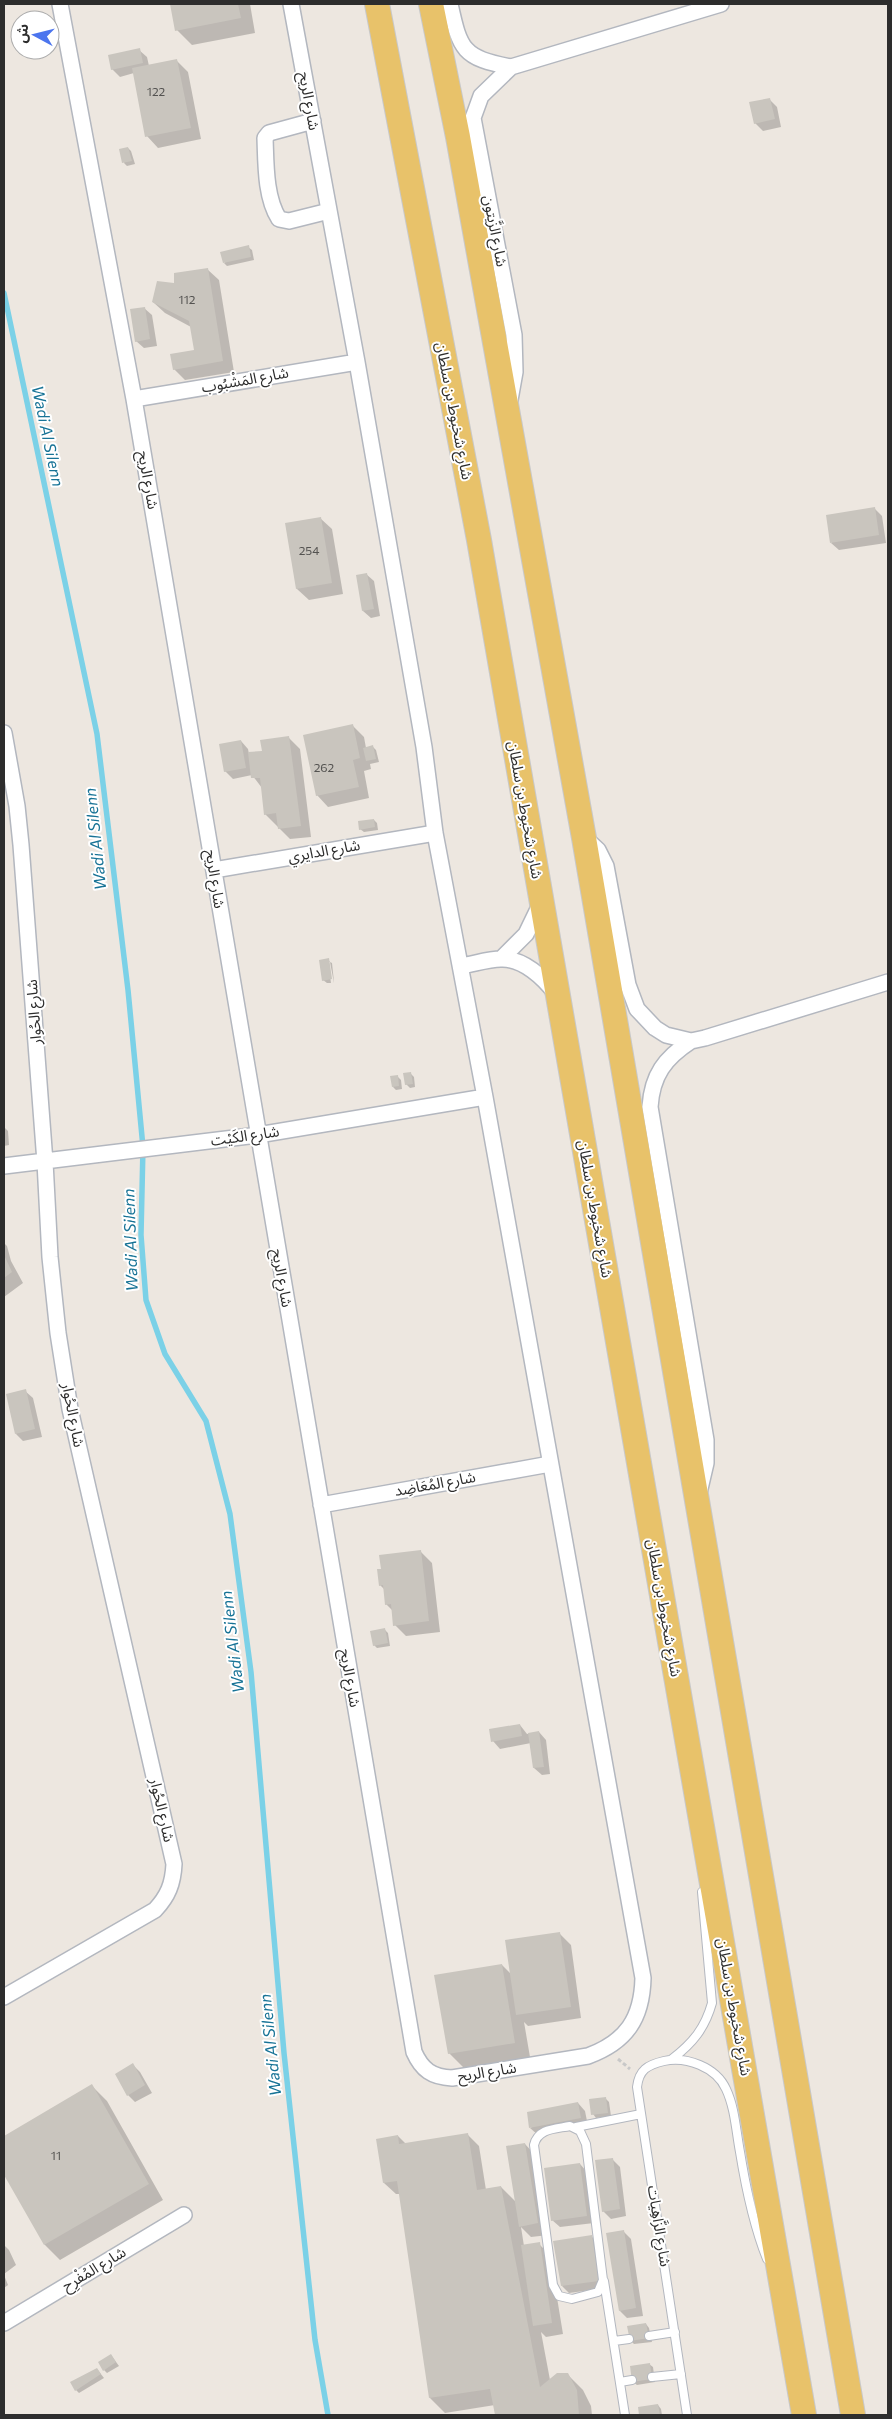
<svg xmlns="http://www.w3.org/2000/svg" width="892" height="2419" viewBox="0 0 892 2419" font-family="Commissioner,'Noto Sans Arabic',sans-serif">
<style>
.shadow{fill:#0003}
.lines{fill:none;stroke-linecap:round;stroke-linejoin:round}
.stream{stroke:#7bd1e7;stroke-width:5.5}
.building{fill:#c9c5be}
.lane-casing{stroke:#b3b7bf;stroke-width:10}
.street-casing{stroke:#b3b7bf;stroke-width:18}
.primary-casing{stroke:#c8c8c8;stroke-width:26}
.path{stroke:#c8c8c8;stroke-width:3;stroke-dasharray:4 2.5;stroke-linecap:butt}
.lane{stroke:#fff;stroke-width:8}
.street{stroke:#fff;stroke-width:15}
.primary{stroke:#e8c26a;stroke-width:24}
.labels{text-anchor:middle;stroke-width:4;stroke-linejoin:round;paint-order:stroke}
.number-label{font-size:12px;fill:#545351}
.street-label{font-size:15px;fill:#2d2d2d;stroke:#fff}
.water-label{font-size:16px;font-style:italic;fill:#177396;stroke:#fff}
</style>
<rect width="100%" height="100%" fill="#ede7e0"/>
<path class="shadow" d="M171 4H250L255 33 192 45 177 30Z
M139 50 147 57 149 66 176 60 188 72 201 139 158 148 147 136 134 73 120 77 112 69Z
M769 99 777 107 781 127 763 131 755 123Z
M128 148 131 151 135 164 127 166 124 163Z
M248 247 252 250 254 260 227 266 224 263Z
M207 269 219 280 234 372 185 380 174 369 195 351 191 327 165 313 153 302 175 285Z
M144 308 152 315 157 346 144 348 136 341Z
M874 508 882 516 886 543 839 550 831 543Z
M320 518 332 529 343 594 309 600 297 589 286 524Z
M366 574 374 581 380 616 371 618 363 611 357 576Z
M353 726 364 737 366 748 373 747 376 750 379 762 370 764 371 769 364 771 369 798 328 807 317 795Z
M289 738 300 749 311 837 290 839 265 814 262 788 252 775 233 779 225 771 241 741 248 749 249 754 263 752Z
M374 820 377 823 378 830 364 832 360 829Z
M328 960 330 962H328L331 983H327L323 980Z
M330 962 332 963 334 982V983Z
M410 1073 414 1077 415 1087 410 1088 406 1084Z
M397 1076 401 1080 402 1089 396 1090 393 1087Z
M4 1127 8 1131 9 1145 4 1146Z
M4 1243 7 1246 11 1261 23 1283 4 1297Z
M25 1391 33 1398 42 1437 23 1441 16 1434Z
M421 1552 432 1563 440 1632 406 1636 395 1625 393 1611 386 1604 385 1590 380 1585 382 1570Z
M385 1630 388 1633 390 1646 377 1648 374 1645Z
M520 1725 527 1734 539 1732 546 1740 550 1774 542 1775 534 1768 531 1743 500 1749 493 1741Z
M560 1934 571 1945 581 2018 528 2026 524 2022 530 2057 464 2068 449 2053 502 1965 511 1974Z
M133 2065 140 2072 152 2093 135 2102 128 2095Z
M92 2086 107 2101 163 2200 60 2260 45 2245 4 2173V2137Z
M605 2098 609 2102 611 2116 596 2118 593 2114Z
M578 2103 585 2111 588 2126 538 2135 530 2128Z
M468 2135 479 2146 486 2190 501 2187 516 2202 525 2144 536 2156 549 2235 531 2237 521 2227 524 2246 539 2244 550 2255 563 2334 546 2337 541 2332 550 2380 567 2374 583 2390 591 2406 592 2415H496L495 2405 445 2413 430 2398 400 2194H396L384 2183 377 2140 398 2136 406 2144Z
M612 2159 620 2167 626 2216 611 2219 603 2211Z
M580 2164 587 2172 594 2223 560 2227 552 2220Z
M623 2231 631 2239 643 2316 627 2318 620 2311Z
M592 2237 599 2244 606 2288 569 2293 562 2286Z
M4 2245 9 2250 16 2265 4 2274Z
M4 2275 8 2285 4 2288Z
M646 2324 649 2328 652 2342 634 2344 631 2341Z
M111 2355 119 2366 107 2373 104 2370Z
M649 2364 653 2367 655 2382 637 2385 633 2382Z
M97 2369 104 2378 79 2393 76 2390Z
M658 2405 661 2409 662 2415H641L640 2408Z"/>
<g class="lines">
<path class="stream" d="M4 293 97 734 128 990 143 1147 141 1235 146 1300 165 1354 206 1421 230 1514 251 1672 284 2053 315 2340 328 2415"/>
</g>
<path class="building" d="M170 4H238L241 18 175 31Z
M140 48 143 63 111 70 108 55Z
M177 59 191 128 145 137 132 68Z
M770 98 775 119 754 124 749 102Z
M128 147 132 161 122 163 119 149Z
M249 245 251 257 223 263 220 252Z
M208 268 223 361 173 370 170 354 194 350 189 321 152 302 157 281 174 283V273Z
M145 307 150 339 135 342 130 309Z
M875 507 879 535 830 543 826 515Z
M321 517 332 583 296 589 285 523Z
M367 573 374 609 362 611 356 575Z
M353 724 360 758 353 760 359 787 316 796 303 735Z
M289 736 301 826 278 829 276 813 264 815 260 778H251L248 752 262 751 260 740Z
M241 740 246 768 224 772 219 744Z
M373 745 376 759 366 761 363 748Z
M374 819 375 827 359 830 358 821Z
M329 958 332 979 322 981 319 960Z
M411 1072 413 1084 405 1085 403 1073Z
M398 1075 399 1086 392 1087 390 1076Z
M4 1255 12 1272 4 1278Z
M26 1389 35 1429 15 1434 6 1394Z
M421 1550 429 1621 393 1626 391 1604 385 1605 383 1585 379 1586 377 1569H381L379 1555Z
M385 1628 388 1643 373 1646 370 1631Z
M520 1724 522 1736 491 1742 489 1729Z
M539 1731 544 1767 533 1768 528 1733Z
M560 1932 571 2007 516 2015 505 1940Z
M502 1964 515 2043 448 2054 434 1975Z
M133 2063 145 2085 127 2096 115 2074Z
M92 2084 149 2184 44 2245 4 2175V2136Z
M606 2097 608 2113 591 2115 589 2099Z
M578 2102 581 2118 529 2128 527 2112Z
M468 2133 477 2190 501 2186 540 2387 557 2373H568L577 2390 579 2415H495L490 2389 429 2398 397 2181 383 2183 376 2139 398 2135 399 2144Z
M525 2143 538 2223 519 2227 506 2146Z
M613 2158 620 2209 602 2212 595 2160Z
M580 2163 587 2216 551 2221 544 2168Z
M624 2230 636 2308 619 2311 606 2233Z
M592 2235 599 2281 561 2286 553 2241Z
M540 2242 552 2323 533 2326 521 2245Z
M646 2323 649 2338 630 2341 627 2326Z
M111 2354 116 2362 103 2371 98 2362Z
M650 2363 652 2379 632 2382 630 2366Z
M97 2368 101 2374 75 2391 70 2382Z
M658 2404 660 2415H639L638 2407Z"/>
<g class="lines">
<g class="lane-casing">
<path id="lane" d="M672 2059C693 2043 705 2028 712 2003L702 1892
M570 2126 580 2131 586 2144 603 2280 598 2292 572 2299 559 2296 553 2285 534 2145C538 2128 556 2129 570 2126Z
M576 2127 641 2114
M604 2281 625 2415
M649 2336 675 2332
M614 2341 629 2339
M652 2377 681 2374
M620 2382 632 2380
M687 2415 637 2087C639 2070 647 2065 664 2061 686 2056 716 2067 726 2089 735 2108 736 2131 740 2152 746 2189 753 2224 767 2259"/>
</g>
<g class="street-casing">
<path id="street" d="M60 4 134 399 414 2052C422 2070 432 2077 452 2078L588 2056C626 2042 642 2019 643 1978L485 1097 435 833 424 747 357 362 291 4
M450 4C460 50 463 58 511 67
M313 121 269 133 265 138C266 163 265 197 279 219L289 221 329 211
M134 399 357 362
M510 400 515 372 514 335 473 118 481 96 511 67 721 4
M4 733 17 806 21 845 45 1162 50 1257 58 1333 70 1409 174 1864C173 1884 168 1896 155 1910L4 1997
M585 838 598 850 606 866 628 985 637 1009 655 1028 666 1035 691 1041 705 1038 888 982
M214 870 435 833
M502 958 526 934 541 903
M461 966C474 964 488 959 501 959 523 958 544 978 556 994
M691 1041C665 1058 652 1075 650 1107L706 1440V1463L699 1493
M4 1166 258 1135 485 1097
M321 1505 550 1464
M4 2323 184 2215"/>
</g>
<g class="primary-casing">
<path id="primary" d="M377 4 479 540 804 2415
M431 4 458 137 584 838 853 2415"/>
</g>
<path class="path" d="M618 2059 630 2069"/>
<use href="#lane" class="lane"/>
<use href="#street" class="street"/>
<use href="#primary" class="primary"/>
</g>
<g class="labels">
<g class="number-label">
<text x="156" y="96">122</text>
<text x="187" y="304">112</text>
<text x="309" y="555">254</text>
<text x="324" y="772">262</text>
<text x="56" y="2160">11</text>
</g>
<g class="street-label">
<text transform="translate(309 101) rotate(80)" y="5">شارع الريح</text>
<text transform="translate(495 231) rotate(79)" y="5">شارع الزَّيتون</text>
<text transform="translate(245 380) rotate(-10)" y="5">شارع المَشْبُوب</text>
<text transform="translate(454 411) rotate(79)" y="5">شارع شخبوط بن سلطان</text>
<text transform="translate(148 480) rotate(80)" y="5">شارع الريح</text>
<text transform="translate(525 810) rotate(80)" y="5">شارع شخبوط بن سلطان</text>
<text transform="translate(324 851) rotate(-10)" y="5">شارع الدايري</text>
<text transform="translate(215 879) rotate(81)" y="5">شارع الريح</text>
<text transform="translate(34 1012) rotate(-94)" y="5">شارع الحُوار</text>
<text transform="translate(245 1136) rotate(-8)" y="5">شارع الكَيْت</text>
<text transform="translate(595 1209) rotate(80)" y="5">شارع شخبوط بن سلطان</text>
<text transform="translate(282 1278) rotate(80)" y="5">شارع الريح</text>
<text transform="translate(73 1415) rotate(79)" y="5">شارع الحُوار</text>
<text transform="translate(435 1484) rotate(-10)" y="5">شارع المُعَاضِد</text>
<text transform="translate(664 1608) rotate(80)" y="5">شارع شخبوط بن سلطان</text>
<text transform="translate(350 1678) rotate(80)" y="5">شارع الريح</text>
<text transform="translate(162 1810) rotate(77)" y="5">شارع الحُوار</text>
<text transform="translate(734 2007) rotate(80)" y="5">شارع شخبوط بن سلطان</text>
<text transform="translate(487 2072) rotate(-9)" y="5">شارع الريح</text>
<text transform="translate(659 2226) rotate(81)" y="5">شارع الزَّاهِيات</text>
<text transform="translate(94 2269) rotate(-31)" y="5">شارع المُفْرِح</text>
</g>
<g class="water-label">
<text transform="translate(48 436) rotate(78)" y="6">Wadi Al Silenn</text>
<text transform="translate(95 839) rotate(-96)" y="6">Wadi Al Silenn</text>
<text transform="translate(130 1240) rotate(-92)" y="6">Wadi Al Silenn</text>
<text transform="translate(232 1642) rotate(-97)" y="6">Wadi Al Silenn</text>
<text transform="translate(270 2045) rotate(-96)" y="6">Wadi Al Silenn</text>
</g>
</g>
<rect width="892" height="2419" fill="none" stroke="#2d2d2d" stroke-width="10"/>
<g transform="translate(35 35) rotate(277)"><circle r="24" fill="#ffffff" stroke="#ababab"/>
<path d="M0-4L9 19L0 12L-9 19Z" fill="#4c75ee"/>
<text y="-8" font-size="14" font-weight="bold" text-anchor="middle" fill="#2d2d2d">ش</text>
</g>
</svg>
